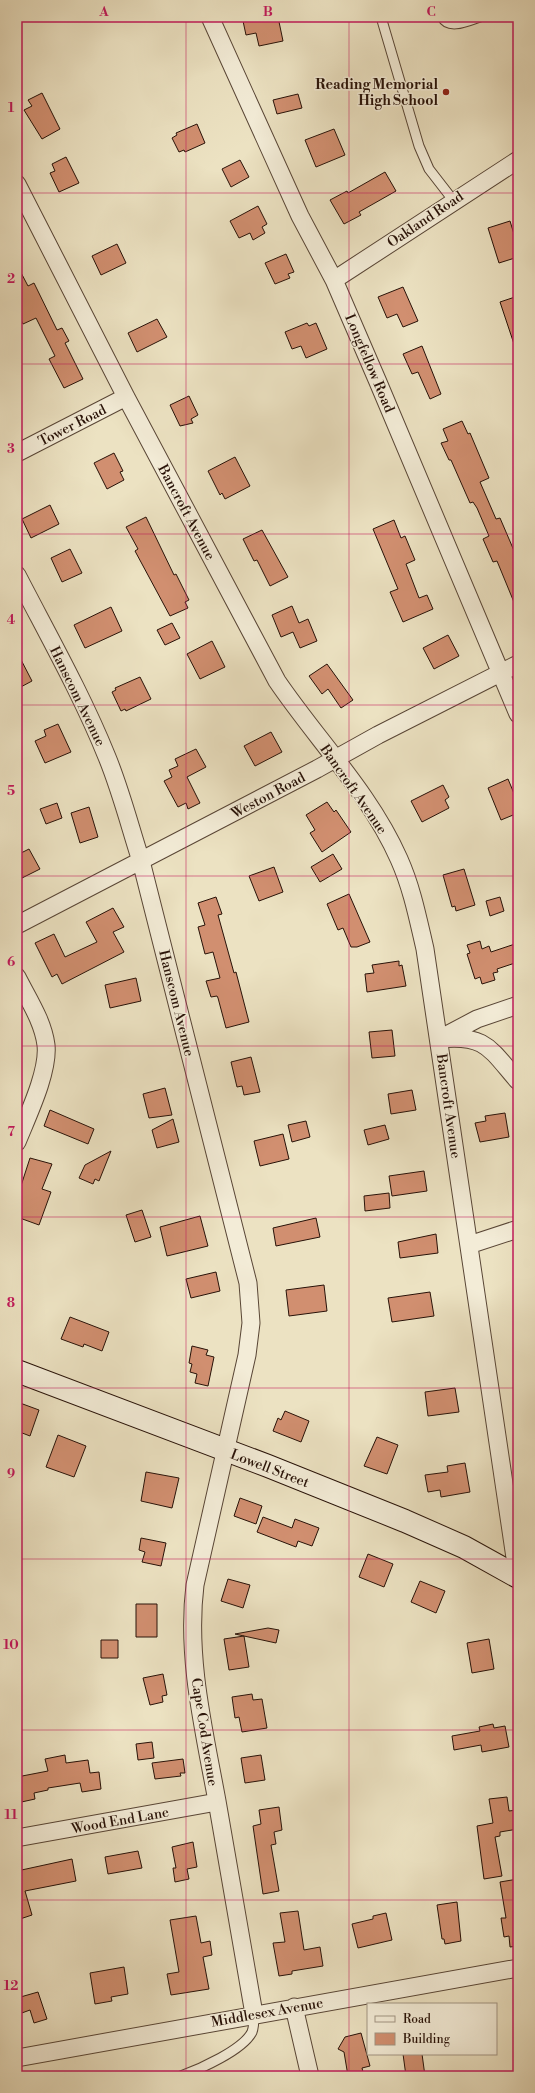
<svg xmlns="http://www.w3.org/2000/svg" width="535" height="2093" viewBox="0 0 535 2093" font-family="'Libre Bodoni',serif">
<style>
.building{fill:#d18f70;stroke:#281208}
.lines{fill:none;stroke-linecap:round;stroke-linejoin:round}
.service-casing{stroke:#594636;stroke-width:11}
.minor-casing{stroke:#594636;stroke-width:19}
.secondary-casing{stroke:#281208;stroke-width:24}
.service{stroke:#f3ecd7;stroke-width:9}
.minor{stroke:#f3ecd7;stroke-width:17}
.secondary{stroke:#f3ecd7;stroke-width:22}
.grid{fill:none;stroke:#c2185b;stroke-width:1;stroke-opacity:0.55}
.poi-dot{fill:#8f2418;stroke:#f3ecd7;stroke-width:1.5}
.labels{text-anchor:middle;stroke-width:3;stroke-linejoin:round;paint-order:stroke}
.poi-label{font-size:14px;font-weight:bold;fill:#281208;stroke:#f3ecd7;text-anchor:end}
.street-label{font-size:14px;fill:#281208;stroke:#f3ecd7}
.neatline{fill:none;stroke:#c2185b;stroke-width:1.5}
.grid-label{font-size:13px;text-anchor:middle;font-weight:bold;fill:#c2185b}
</style>
<rect width="100%" height="100%" fill="#ece2c2"/>
<filter id="stains"><feTurbulence type="fractalNoise" baseFrequency=".005" numOctaves="4"/><feColorMatrix values="0 0 0 0 .2 0 0 0 0 .09 0 0 0 0 .02 0 0 0 .5 -.17"/></filter>
<radialGradient id="worn" r=".72"><stop offset=".6" stop-color="#630" stop-opacity="0"/><stop offset="1" stop-color="#630" stop-opacity=".3"/></radialGradient>
<path class="building" d="M262 17H278L283 41 259 46 256 33 246 35 243 21Z
M42 93 60 129 42 139 24 110 32 106 28 100Z
M298 94 302 108 277 114 273 100Z
M197 124 205 143 185 152 184 150 179 152 172 138 177 135 176 133Z
M334 129 345 155 316 167 305 140Z
M66 157 79 183 59 192 50 173 55 171 52 164Z
M240 160 249 177 231 187 222 169Z
M385 172 396 191 359 212 361 215 344 224 330 200 347 191 348 193Z
M258 206 267 224 262 227 265 233 253 240 250 233 239 238 230 221Z
M510 221 518 247V257L499 263 488 228Z
M117 244 126 263 101 275 92 256Z
M286 254 294 272 288 274 290 278 275 284 265 263Z
M17 265 28 286 34 283 57 330 62 328 69 341 65 343 83 379 64 388 49 359 55 356 36 318 23 324 17 312Z
M403 287 418 321 403 327 397 314 387 318 378 297Z
M518 296V346L515 347 500 302Z
M157 319 167 337 137 352 128 333Z
M307 323 309 326 316 323 327 349 306 358 301 346 292 349 285 332Z
M422 346 441 394 430 399 418 372 412 374 403 354Z
M189 396 198 415 191 419 193 423 180 426 170 405Z
M462 421 468 434 470 433 489 478 480 482 496 519 500 518 518 560V612L497 561 493 562 483 539 489 536 477 508 473 502 470 503 451 460H449L441 443 448 441 443 429Z
M114 453 123 471 120 472 124 480 107 489 94 463Z
M235 457 250 486 225 499 222 493 220 495 208 471Z
M50 505 59 524 31 538 22 519Z
M146 517 174 575 176 574 189 600 185 602 188 608 170 616 135 551 138 549 126 527Z
M394 520 401 538 405 536 415 560 406 564 419 598 427 595 433 609 403 622 390 592 398 589 373 529Z
M262 530 288 577 270 586 257 560 254 561 243 539Z
M70 549 82 573 62 582 51 558Z
M292 606 299 623 308 619 317 641 300 648 293 632 281 637 272 615Z
M111 607 122 631 85 648 74 625Z
M172 623 180 638 165 645 157 630Z
M448 635 459 656 434 669 423 648Z
M212 641 225 667 200 679 187 654Z
M17 652 32 681 17 689Z
M327 664 353 700 341 708 328 689 322 694 309 676Z
M140 677 151 699 126 711 125 709 121 711 112 692 116 690 115 688Z
M58 724 71 752 45 763 35 741 46 736 44 730Z
M271 732 282 752 255 766 244 746Z
M196 749 206 767 187 777 200 803 188 809 186 803 178 807 164 781 172 777 169 770 178 766 175 759Z
M508 779 518 803V813L501 820 488 788Z
M443 785 449 797 445 800 449 808 422 822 411 801Z
M327 802 334 812 336 810 351 832 322 852 310 833 315 830 306 815Z
M57 803 62 818 46 824 40 809Z
M89 807 98 837 80 843 71 813Z
M29 849 40 869 22 878 17 869V855Z
M333 854 342 869 320 882 311 867Z
M274 867 283 892 259 901 249 876Z
M464 869 475 905 456 911 455 906 452 907 443 875Z
M349 894 370 942 357 947H351L343 928 338 930 327 904Z
M216 897 222 914 218 915 234 973 236 972 249 1022 226 1028 218 998 217 996 211 997 206 981 220 978 213 952 205 954 198 927 205 925 198 903Z
M500 897 504 911 490 916 486 901Z
M113 908 124 927 113 932 124 952 62 984 57 974 52 977 35 943 54 934 65 957 97 942 86 922Z
M480 941 482 949 489 946 491 952 518 943V962L497 969 498 972 493 973 495 980 482 984 480 977 475 979 467 954 470 953 467 945Z
M399 961V966L402 965 406 986 367 992 365 974 374 973 372 965Z
M136 978 141 1001 110 1008 105 985Z
M392 1030 395 1056 372 1058 369 1032Z
M251 1057 260 1092 244 1095 242 1086 237 1087 231 1062Z
M165 1088 172 1115 149 1118 143 1094Z
M412 1090 416 1110 391 1114 388 1094Z
M50 1110 94 1129 88 1144 44 1126Z
M505 1113 509 1137 480 1142 475 1123 486 1121 485 1116Z
M173 1119 179 1142 157 1148 152 1130Z
M306 1121 310 1137 292 1142 288 1125Z
M385 1125 389 1139 368 1145 364 1130Z
M283 1134 289 1159 260 1166 254 1141Z
M111 1151 99 1181 95 1179 93 1184 79 1178 85 1165Z
M30 1158 52 1164 42 1189 51 1192 39 1225 17 1217V1198Z
M424 1171 427 1191 392 1196 389 1176Z
M389 1193 390 1208 365 1211 364 1196Z
M142 1210 151 1237 135 1242 126 1215Z
M200 1216 208 1246 167 1256 160 1227Z
M316 1218 320 1237 276 1246 273 1228Z
M436 1234 438 1253 400 1258 398 1242Z
M216 1272 220 1291 191 1298 186 1279Z
M324 1285 327 1311 289 1316 286 1290Z
M430 1292 434 1316 392 1322 388 1298Z
M70 1317 109 1332 102 1351 84 1344 83 1347 61 1339Z
M192 1346 208 1350 206 1355 214 1357 208 1386 195 1383 197 1374 190 1372 192 1364 189 1363Z
M455 1388 459 1412 428 1416 425 1392Z
M20 1403 39 1410 30 1436 17 1431V1412Z
M285 1411 309 1421 301 1442 273 1431 278 1418 281 1420Z
M58 1435 86 1446 74 1477 46 1467Z
M377 1437 398 1445 387 1474 364 1466Z
M465 1463 470 1492 441 1497 440 1490 428 1492 425 1475 448 1472 447 1466Z
M146 1472 179 1478 172 1508 141 1501Z
M240 1498 262 1506 256 1524 234 1516Z
M263 1517 292 1528 295 1519 319 1528 312 1546 298 1541 296 1547 257 1532Z
M141 1538 166 1543 161 1566 142 1562 145 1552 139 1550Z
M368 1554 393 1564 384 1587 359 1577Z
M228 1579 250 1585 243 1608 221 1601Z
M420 1581 445 1591 436 1613 411 1602Z
M136 1604H157V1637H136Z
M268 1628 279 1630 276 1643 244 1636 249 1667 229 1670 224 1639 244 1636 235 1634Z
M489 1639 494 1669 472 1673 467 1643Z
M101 1640H118V1658H101Z
M163 1674 167 1695 162 1696 163 1702 150 1705 143 1678Z
M252 1694 253 1700 262 1699 267 1728 242 1732 239 1717 235 1718 232 1697Z
M493 1724 494 1728 505 1726 509 1747 482 1752 481 1745 454 1750 452 1736 480 1731 479 1727Z
M152 1742 154 1758 138 1760 136 1744Z
M65 1755 66 1763 88 1760 90 1773 99 1772 101 1789 82 1792 80 1783 48 1788V1790L34 1793 35 1799 17 1803V1777L48 1771 45 1759Z
M261 1755 265 1780 245 1783 241 1758Z
M183 1759 185 1773H180L181 1776 155 1779 152 1763Z
M507 1797 509 1811 517 1810 518 1829 500 1832V1836L495 1837 502 1876 484 1879 477 1826 493 1823 489 1799Z
M279 1807 282 1830 274 1832 276 1844 271 1845 279 1891 263 1894 253 1826 261 1824 259 1810Z
M193 1842 197 1867 187 1869 189 1879 175 1882 173 1868H176L172 1847Z
M138 1851 142 1868 108 1874 105 1857Z
M72 1859 76 1881 25 1891 32 1915 17 1920V1871Z
M518 1879V1946L510 1947 509 1936 504 1937 501 1918H506L500 1882Z
M457 1902 461 1941 445 1944 444 1939H442L437 1905Z
M298 1911 304 1950 320 1947 323 1966 292 1971V1974L279 1976 273 1943 285 1942 280 1913Z
M386 1913 392 1940 358 1948 352 1924 373 1919V1916Z
M196 1916 201 1943 210 1941 212 1955 203 1957 209 1989 171 1995 167 1974 179 1972 170 1920Z
M124 1967 128 1994 111 1997 112 2001 95 2004 90 1973Z
M38 1992 47 2019 34 2023 30 2010 19 2014 17 1998Z
M361 2033 370 2066 362 2068 364 2076H348L344 2052 338 2049 345 2037Z
M403 2054H422L425 2076H406Z"/>
<g class="lines">
<g class="service-casing">
<path id="service" d="M381 17 419 146 429 169 453 200
M442 17C449 31 470 20 480 17
M181 2076C200 2069 243 2050 252 2032 254 2027 254 2020 254 2014"/>
</g>
<g class="minor-casing">
<path id="minor" d="M210 17 300 216 334 280 378 382 518 714
M17 184 126 397 277 681C317 740 370 793 399 859 412 888 418 919 425 949L518 1578
M334 280 518 160
M17 453 126 397
M17 575C48 635 82 695 107 757 121 791 130 827 141 861L248 1283 251 1323 247 1355 195 1585C186 1657 204 1730 217 1801 230 1872 242 1943 254 2014
M17 925 317 769 378 735 518 664
M17 977C28 999 43 1021 46 1045 49 1072 27 1117 17 1142
M443 1037 477 1019 518 1005
M439 1039C486 1034 490 1049 518 1081
M469 1245 518 1229
M22 1837 217 1802
M294 2007 310 2076
M17 2058 518 1968"/>
</g>
<g class="secondary-casing">
<path id="secondary" d="M17 1371 268 1466 405 1521 464 1547 518 1577"/>
</g>
<use href="#service" class="service"/>
<use href="#minor" class="minor"/>
<use href="#secondary" class="secondary"/>
</g>
<path class="grid" d="M186 17V2076M349 17V2076M17 193H518M17 364H518M17 534H518M17 705H518M17 876H518M17 1046H518M17 1217H518M17 1388H518M17 1559H518M17 1730H518M17 1900H518"/>
<circle class="poi-dot" cx="446" cy="92" r="4"/>
<g class="labels">
<g class="poi-label">
<text x="438" y="89">Reading Memorial<tspan x="438" dy="16">High School</tspan></text>
</g>
<g class="street-label">
<text transform="translate(425 219) rotate(-34)" y="5">Oakland Road</text>
<text transform="translate(370 363) rotate(67)" y="5">Longfellow Road</text>
<text transform="translate(72 425) rotate(-27)" y="5">Tower Road</text>
<text transform="translate(187 512) rotate(62)" y="5">Bancroft Avenue</text>
<text transform="translate(78 696) rotate(64)" y="5">Hanscom Avenue</text>
<text transform="translate(354 789) rotate(55)" y="5">Bancroft Avenue</text>
<text transform="translate(268 795) rotate(-28)" y="5">Weston Road</text>
<text transform="translate(177 1003) rotate(76)" y="5">Hanscom Avenue</text>
<text transform="translate(449 1106) rotate(82)" y="5">Bancroft Avenue</text>
<text transform="translate(270 1468) rotate(21)" y="5">Lowell Street</text>
<text transform="translate(205 1732) rotate(81)" y="5">Cape Cod Avenue</text>
<text transform="translate(120 1820) rotate(-10)" y="5">Wood End Lane</text>
<text transform="translate(267 2012) rotate(-10)" y="5">Middlesex Avenue</text>
</g>
</g>
<rect width="535" height="2093" fill="none" stroke="#ece2c2" stroke-width="44"/>
<rect x="367" y="2003" width="130" height="52" fill="#f3ecd7" stroke="#a29584"/>
<rect x="375" y="2016" width="20" height="6" fill="#f3ecd7" stroke="#a29584"/>
<text x="403" y="2023" font-size="12" fill="#281208">Road</text>
<rect x="375" y="2033" width="20" height="12" fill="#d18f70" stroke="#a29584"/>
<text x="403" y="2043" font-size="12" fill="#281208">Building</text>
<rect x="22" y="22" width="491" height="2049" class="neatline"/>
<g class="grid-label">
<text x="104" y="16">A</text>
<text x="268" y="16">B</text>
<text x="431" y="16">C</text>
<text x="11" y="112">1</text>
<text x="11" y="283">2</text>
<text x="11" y="453">3</text>
<text x="11" y="624">4</text>
<text x="11" y="795">5</text>
<text x="11" y="966">6</text>
<text x="11" y="1136">7</text>
<text x="11" y="1307">8</text>
<text x="11" y="1478">9</text>
<text x="11" y="1649">10</text>
<text x="11" y="1819">11</text>
<text x="11" y="1990">12</text>
</g>
<rect width="100%" height="100%" filter="url(#stains)"/>
<rect width="100%" height="100%" fill="url(#worn)"/>
</svg>
